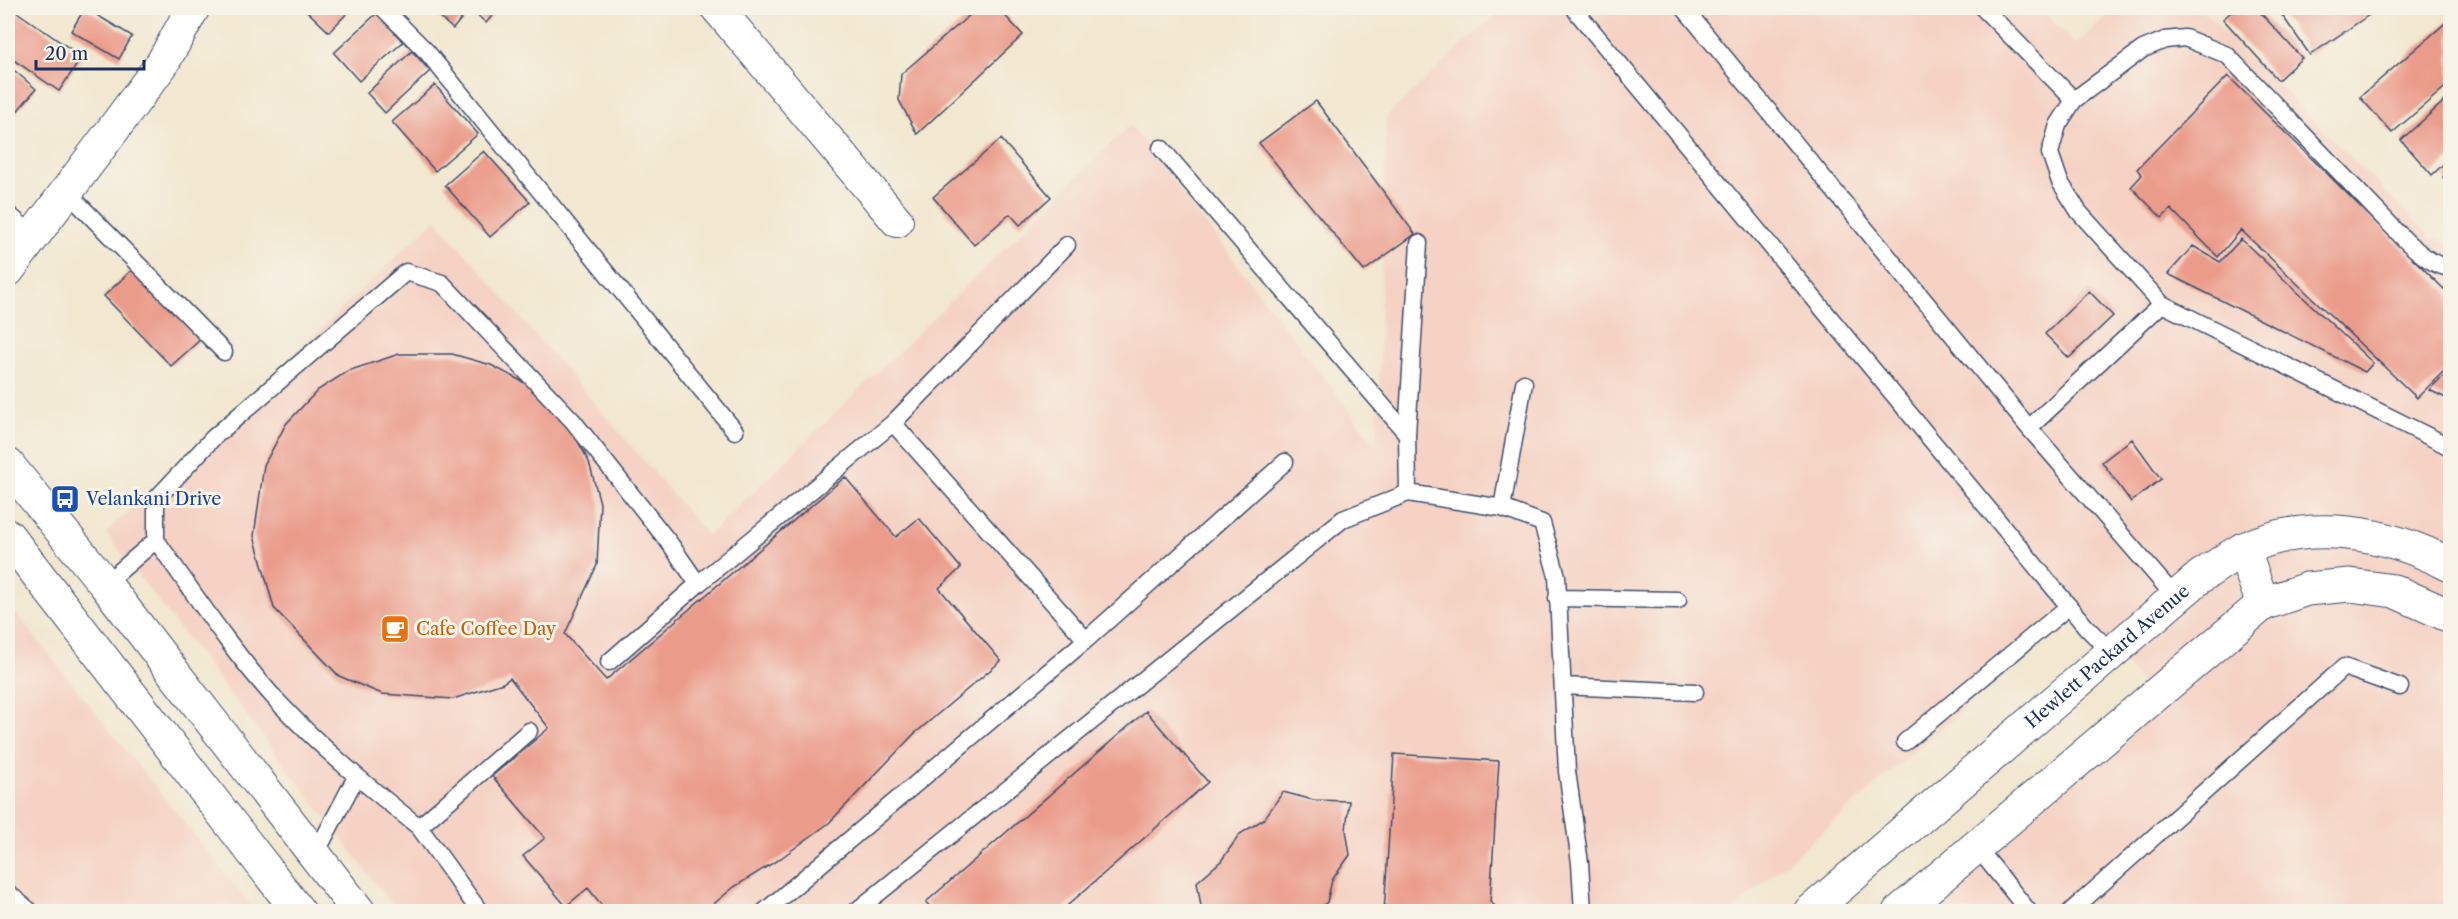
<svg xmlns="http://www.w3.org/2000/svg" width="2458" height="919" viewBox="0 0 2458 919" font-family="'Libre Caslon Text',serif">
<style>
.built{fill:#f5d2c3}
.building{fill:#eb9b8a}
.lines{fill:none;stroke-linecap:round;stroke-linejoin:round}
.service-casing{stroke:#3b4b6f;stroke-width:19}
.minor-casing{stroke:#3b4b6f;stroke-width:34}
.tertiary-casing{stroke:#3b4b6f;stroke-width:35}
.service{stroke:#fff;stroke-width:16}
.minor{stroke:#fff;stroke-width:32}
.tertiary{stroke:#fff;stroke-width:33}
.labels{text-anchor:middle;stroke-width:6;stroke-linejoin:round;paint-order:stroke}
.transit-label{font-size:18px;fill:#164399;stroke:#f7f3e8;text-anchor:start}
.food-label{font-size:18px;fill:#c56008;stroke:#f7f3e8;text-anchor:start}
.street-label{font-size:18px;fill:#1b2f5e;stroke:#f7f3e8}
</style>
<rect width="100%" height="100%" fill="#f7f3e8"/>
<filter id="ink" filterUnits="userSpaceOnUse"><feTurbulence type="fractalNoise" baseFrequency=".0167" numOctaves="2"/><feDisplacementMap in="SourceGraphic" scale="12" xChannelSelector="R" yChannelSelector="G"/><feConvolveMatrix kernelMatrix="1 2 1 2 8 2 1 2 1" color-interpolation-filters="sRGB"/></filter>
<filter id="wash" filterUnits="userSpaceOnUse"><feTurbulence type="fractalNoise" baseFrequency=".008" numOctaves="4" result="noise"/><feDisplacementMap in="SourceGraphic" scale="24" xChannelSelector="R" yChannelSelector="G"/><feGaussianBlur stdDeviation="1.35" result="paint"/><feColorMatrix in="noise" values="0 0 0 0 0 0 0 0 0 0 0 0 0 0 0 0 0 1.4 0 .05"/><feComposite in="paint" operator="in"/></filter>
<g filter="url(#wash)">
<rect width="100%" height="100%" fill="#f2e7cf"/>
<path class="built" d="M1502 8H2040L2075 44 2118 8H2201L2431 237 2450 243V911H1923L2160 706 2079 608 1731 911H397L106 533 436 219 708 536 1022 232 1130 125 1377 447 1386 117Z
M8 603 15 612 255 911H8Z"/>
<g id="blocks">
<path class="building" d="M11 8 82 57 59 91 8 56V14Z
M85 8 132 36 119 59 71 31Z
M309 8H352L329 32 306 10Z
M429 8H499L486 23 470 8 453 29Z
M978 8H998L1023 35 917 134 899 100 901 74Z
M2236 8H2256L2302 58 2278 80 2223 19Z
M2277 8H2377L2378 9 2310 55Z
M377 13 403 42 359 81 334 53Z
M2450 19V83L2392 133 2360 97Z
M412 51 430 71 385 113 367 93Z
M8 65 36 89 14 115 8 109Z
M2228 76 2450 295V365L2417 398 2241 230 2218 257 2171 209 2162 218 2131 187 2142 175 2137 169Z
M435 85 478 134 435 171 392 122Z
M2450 96V158L2432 175 2401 140Z
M1316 101 1415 234 1364 271 1259 143Z
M1001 139 1051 197 1020 225 1010 214 974 245 933 197Z
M484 151 530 202 490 237 445 185Z
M2450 170V186L2443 177Z
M2241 239 2373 363 2365 372 2168 274 2193 246 2220 262Z
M135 267 202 338 171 366 104 296Z
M2089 291 2113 316 2069 358 2045 334Z
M399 354H452L491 365 525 383 547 401 573 432 589 462 600 503 597 565 565 634 606 680 845 477 896 537 919 518 961 568 939 588 1001 661 913 735 829 823 781 858 734 887 704 912H607L588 888 566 906 523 856 545 838 492 776 549 728 510 678 503 683 453 699 382 694 339 676 274 608 254 536 264 465 286 424 318 390 348 371Z
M2450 369V400L2429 390Z
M2132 439 2161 479 2131 502 2102 462Z
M1146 711 1208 782 1060 912H934L926 902Z
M1394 754 1499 761 1490 902 1503 912H1384Z
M1283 792 1313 800 1349 801 1346 830 1350 855 1332 880 1327 902 1317 912H1202L1197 882 1221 861 1240 834 1264 819Z"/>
</g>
</g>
<g filter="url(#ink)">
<use href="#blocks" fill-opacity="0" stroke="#3b4b6f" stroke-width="1.5"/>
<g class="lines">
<g class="service-casing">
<path id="service" d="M383 8 427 52 735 431
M1684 8 2029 428 2176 598
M1983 8 2074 100
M1576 11 2086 627 2112 653
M66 191 224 352
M8 214 33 235
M2450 268C2433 266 2420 253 2407 242L2227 55 2185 38 2165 40 2143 49 2074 100 2058 125 2050 153 2060 182 2079 212 2162 304 2450 447
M893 423 1067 245
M2029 428 2162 304
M1407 434 1419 243
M1408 493 1502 508 1542 523 1557 576 1567 771 1580 863 1583 912
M1502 508 1524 383
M156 540C195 595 233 653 279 703 322 749 370 788 419 827L529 731
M105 584 156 540V499L214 437 406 272 442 283 573 421 671 545 698 584 609 662
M698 584 893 423 1086 640 764 912
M1557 598 1678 600
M1086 640 1285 462
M1563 686 1695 692
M1905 742 2069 606
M419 827 480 912
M1976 846 2029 912
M315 855 356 777
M8 893 31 912
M855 912 1343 519 1408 493 1407 434 1161 148
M2070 912 2344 667 2400 687"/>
</g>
<g class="minor-casing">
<path id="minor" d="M717 8 897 221"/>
</g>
<g class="tertiary-casing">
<g id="tertiary">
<path d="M8 270 162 64 193 8"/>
<path d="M8 465 105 584 359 912"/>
<path d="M8 536 299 912"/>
<path d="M2243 549 2263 604"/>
<path id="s1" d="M1810 912 2201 576C2215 568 2229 556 2244 549 2310 518 2388 532 2450 565"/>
<path d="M1899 912 2263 604 2307 589 2350 585 2394 591 2450 616"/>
</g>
</g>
<use href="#service" class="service"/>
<use href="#minor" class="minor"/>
<use href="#tertiary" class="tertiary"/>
</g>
</g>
<defs>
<g id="bus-square" transform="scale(1.5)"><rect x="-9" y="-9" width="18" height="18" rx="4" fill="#1a4fb4" stroke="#f7f3e8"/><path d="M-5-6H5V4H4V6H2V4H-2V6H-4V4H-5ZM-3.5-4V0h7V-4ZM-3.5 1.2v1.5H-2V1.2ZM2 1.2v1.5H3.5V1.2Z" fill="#fff"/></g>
<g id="cafe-square" transform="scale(1.5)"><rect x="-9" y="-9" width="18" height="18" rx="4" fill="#e8710a" stroke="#f7f3e8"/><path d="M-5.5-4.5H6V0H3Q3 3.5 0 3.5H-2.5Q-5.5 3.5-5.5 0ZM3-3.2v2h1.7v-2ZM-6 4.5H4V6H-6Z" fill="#fff"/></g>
</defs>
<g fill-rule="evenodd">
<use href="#bus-square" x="65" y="499"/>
<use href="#cafe-square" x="395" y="629"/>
</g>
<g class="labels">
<g class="transit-label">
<text x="86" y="505">Velankani Drive</text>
</g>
<g class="food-label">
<text x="416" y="635">Cafe Coffee Day</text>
</g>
<g class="street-label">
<text dy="6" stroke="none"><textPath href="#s1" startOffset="392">Hewlett Packard Avenue</textPath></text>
</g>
</g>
<rect width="2458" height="919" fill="none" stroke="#f7f3e8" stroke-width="30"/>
<path d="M36 60v9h108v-9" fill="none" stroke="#1b2f5e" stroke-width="3"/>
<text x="45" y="60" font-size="18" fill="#1b2f5e" stroke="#f7f3e8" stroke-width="4.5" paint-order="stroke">20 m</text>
</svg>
